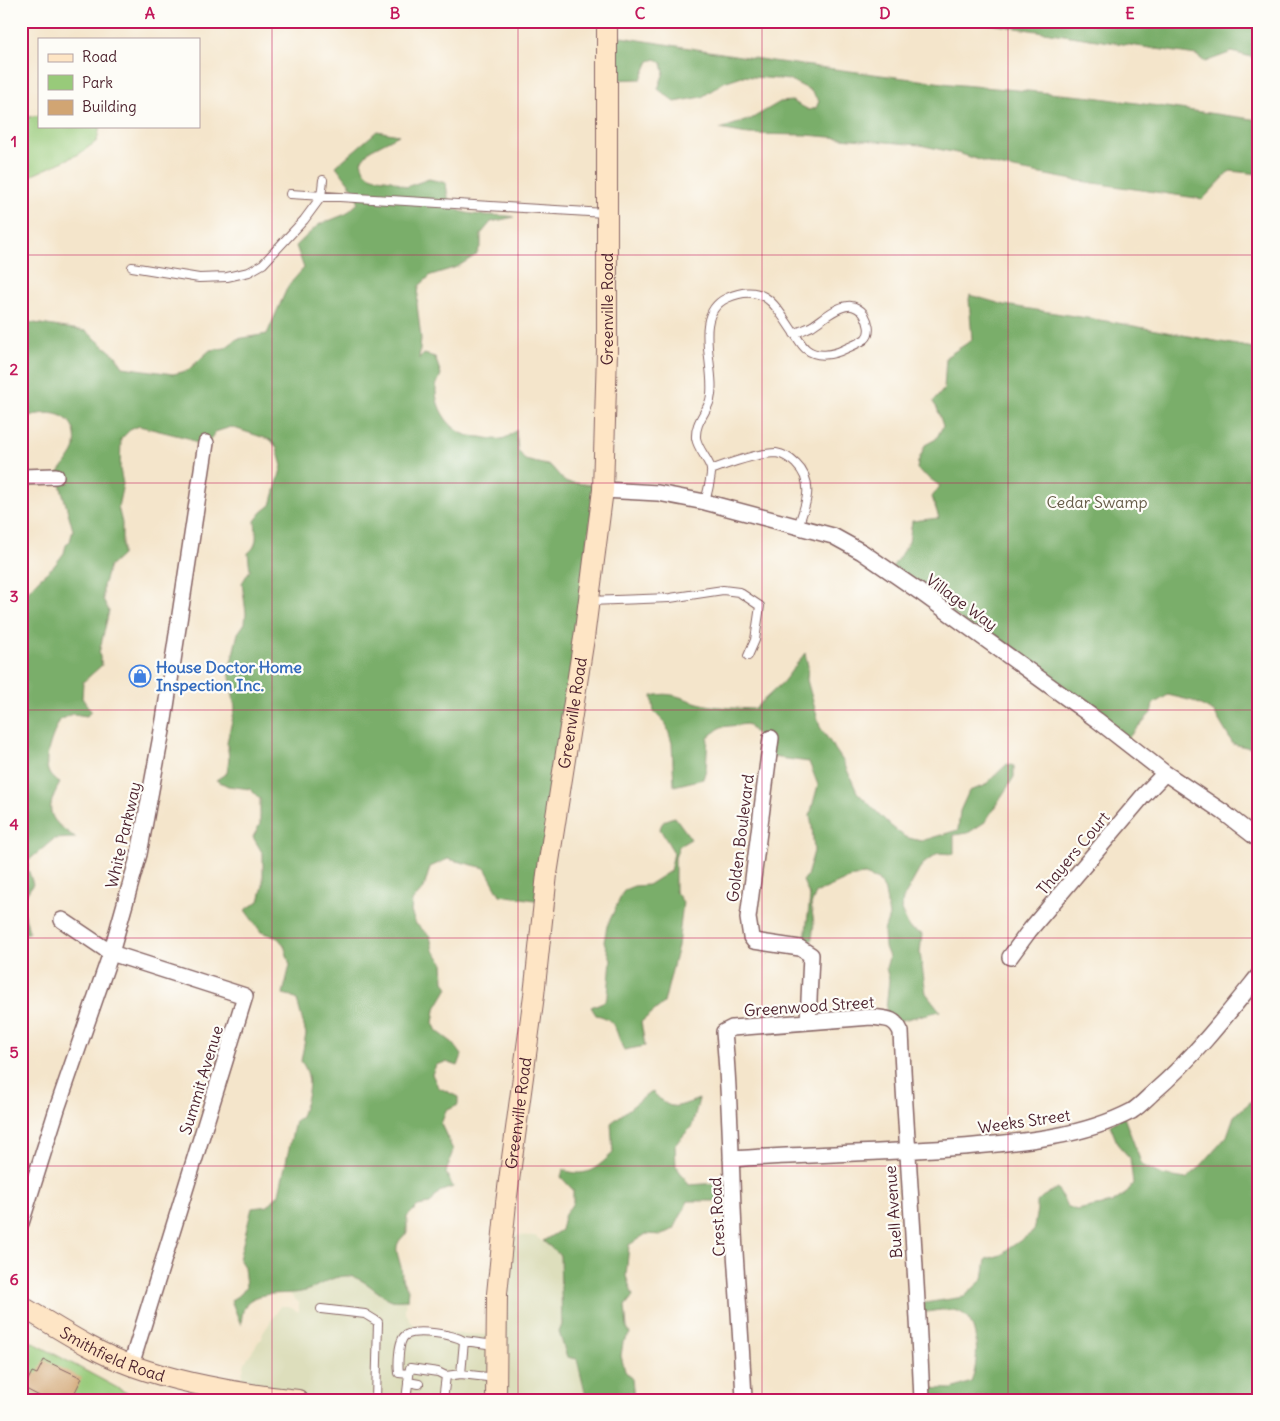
<svg xmlns="http://www.w3.org/2000/svg" width="1280" height="1421" viewBox="0 0 1280 1421" font-family="Delius,sans-serif">
<style>
.built{fill:#dddebc}
.green{fill:#98ca7a;stroke:#717452}
.forest{fill:#7aae6a;stroke:#62664a}
.building{fill:#d1a573}
.lines{fill:none;stroke-linecap:round;stroke-linejoin:round}
.service-casing{stroke:#866463;stroke-width:10}
.minor-casing{stroke:#866463;stroke-width:18}
.secondary-casing{stroke:#866463;stroke-width:22}
.service{stroke:#fff;stroke-width:8}
.minor{stroke:#fff;stroke-width:15}
.secondary{stroke:#fee5c5;stroke-width:20}
.grid{fill:none;stroke:#c2185b;stroke-width:1;stroke-opacity:0.55}
.labels{text-anchor:middle;stroke-width:4.5;stroke-linejoin:round;paint-order:stroke}
.street-label{font-size:16px;fill:#4a1f2b;stroke:#fdfcf7}
.park-label{font-size:16px;fill:#655b47;stroke:#fdfcf7}
.shop-label{font-size:16px;font-weight:bold;fill:#366cbe;stroke:#fdfcf7;text-anchor:start}
.neatline{fill:none;stroke:#c2185b;stroke-width:2}
.grid-label{font-size:16px;text-anchor:middle;font-weight:bold;fill:#c2185b}
</style>
<rect width="100%" height="100%" fill="#fdfcf7"/>
<filter id="ink" filterUnits="userSpaceOnUse"><feTurbulence type="fractalNoise" baseFrequency=".02" numOctaves="2"/><feDisplacementMap in="SourceGraphic" scale="10" xChannelSelector="R" yChannelSelector="G"/><feConvolveMatrix kernelMatrix="1 2 1 2 8 2 1 2 1" color-interpolation-filters="sRGB"/></filter>
<filter id="wash" filterUnits="userSpaceOnUse"><feTurbulence type="fractalNoise" baseFrequency=".0096" numOctaves="4" result="noise"/><feDisplacementMap in="SourceGraphic" scale="20" xChannelSelector="R" yChannelSelector="G"/><feGaussianBlur stdDeviation="1.12" result="paint"/><feColorMatrix in="noise" values="0 0 0 0 0 0 0 0 0 0 0 0 0 0 0 0 0 1.4 0 .05"/><feComposite in="paint" operator="in"/></filter>
<g filter="url(#wash)">
<rect width="100%" height="100%" fill="#f4e5cb"/>
<path class="built" d="M505 1235 535 1236 560 1255 562 1325 560 1332 577 1359 587 1400H282L238 1392 245 1362 259 1341 262 1339 263 1333 281 1306H287L299 1312V1303L290 1294 312 1288 317 1284 346 1276 361 1279 393 1300H406L405 1311 411 1322 419 1328 436 1333 486 1335 493 1330Z"/>
<path class="green" d="M39 115V126H100L97 141 79 154 28 177 21 178V119Z
M21 1336 138 1399 141 1400H21Z"/>
<path class="forest" d="M971 21H1259V59L1232 52 1205 62 1196 55Z
M608 35 772 61 951 84 1093 97 1259 120V174L1230 171 1203 199 1073 180 998 166 961 154 920 145 807 135 747 134 720 129 751 119 780 102 792 101 809 110 816 108 819 101 810 90 790 80 742 76 724 82 702 97 675 102 658 89 664 72 662 63 656 59 649 61 641 79 607 80Z
M377 131 399 135 370 150 361 161C365 180 376 177 391 180 397 182 401 185 406 187L429 179 446 183C447 188 447 197 450 202 458 220 499 213 514 217L491 222 481 234V245L476 255 457 267 431 275 419 286 417 304 421 339 419 359 424 354 435 357 441 374C440 378 436 384 436 388 435 407 448 428 466 435 470 436 476 437 481 437 497 440 504 442 516 430L518 450 525 460 551 466 565 482 595 485 542 901 500 895 485 868 448 859 430 867 424 888 412 901 411 912 416 924 430 936 433 950 443 962 444 981 448 988 435 1010 433 1023 437 1031 453 1043 462 1055 458 1066 446 1062 436 1065 432 1074 438 1087 458 1097V1105L446 1111 441 1124 453 1150 446 1173 453 1187 439 1192 430 1204 418 1206 407 1217V1233C392 1245 397 1251 401 1267 403 1278 400 1279 408 1289L407 1300C403 1300 396 1301 392 1300 376 1294 367 1279 349 1276 337 1275 322 1283 313 1288 294 1298 272 1289 252 1299 242 1304 242 1316 241 1325L231 1300 241 1294 246 1287 244 1267 239 1259 252 1208 268 1206 279 1194 295 1121 301 1117C307 1096 315 1080 301 1061L306 1034 297 1000 291 996 283 994 290 965 284 945 278 938 261 932 245 910 259 901 263 886V854L253 837 260 824V799L250 789 228 786 216 780 227 773 229 758 227 742 235 708 229 671 238 633 245 623 246 613 242 583 250 570 248 553C259 545 256 534 255 521L262 512 271 505 282 466 277 448 271 440 231 427 215 432 204 449 188 438 139 426 130 430 121 439 120 469 123 484 118 507 122 523V555L109 567 103 586V599L109 611 99 653 102 665 83 682 82 698 91 711 87 716 73 714 60 720C53 734 41 761 50 775 52 778 56 781 60 783 43 813 50 820 76 838L54 839 29 860 28 869 33 884 24 898 23 907 29 932 21 937V599L39 579 54 566 64 553 66 545 70 541 73 530 59 480 56 477C60 470 74 454 75 447 80 411 46 407 21 420V321L86 331 116 356 123 367 173 374 187 371 210 350 225 348 237 339 267 334 288 286 304 268 296 246 318 225 346 214 358 203 357 194 336 166Z
M970 295 1005 305 1112 322 1259 349V750L1233 744 1214 712 1193 701 1168 695 1153 704 1151 713 1127 739 891 569 909 542 912 521 939 518 932 497 940 486 917 469 918 462 925 445 936 439 943 426 937 408 933 402 944 389 946 357 972 340 969 299Z
M805 653 808 666 807 680 820 727 843 761 857 792 891 826 905 837 921 841 958 830 960 811 969 791 984 786 1007 764 1014 766V777L985 822 968 833 954 835V854L938 853 922 865 903 899 901 910 909 928 922 934 920 953 926 993 940 1011 890 1023 885 1021 889 979 886 968 889 957 885 947 884 931 889 916 885 891 878 880 865 875 854 876 816 893 811 905 814 923 812 939 804 948 810 897 803 881 807 876 814 851 812 827 810 815 818 785 809 762 772 757 769 748 747 724 721 727 708 737 706 769 703 779 674 786 672 743 666 724 654 712 652 696C671 691 681 698 698 703 716 708 736 708 754 709L783 682Z
M675 817 691 839 679 846 675 858V891L683 902 678 946 664 1003 641 1022 645 1046 624 1050C615 1033 618 1019 596 1015L591 1007 605 1001 608 995 611 959 604 942 607 926 624 890 634 886 648 885 670 871 674 853 660 829C662 821 666 819 675 817Z
M652 1091C671 1112 674 1108 699 1099L692 1126 675 1145 676 1166 689 1185 733 1182V1198L714 1201H688L674 1229 662 1235 646 1234 629 1245 626 1276 633 1296 625 1306 627 1328 630 1334 623 1342 621 1356 625 1371 632 1379 634 1397 622 1394 607 1400H587L577 1359 567 1357 559 1332 562 1325 560 1255 543 1241 561 1230 564 1216 573 1203V1190L561 1177 563 1170C588 1178 595 1169 613 1153L611 1123Z
M1254 1099 1259 1101V1400H996L984 1395 966 1400H923L924 1388 952 1389 971 1382C979 1365 980 1323 962 1313 951 1306 931 1312 919 1313L918 1304 964 1297 983 1279 986 1259 1005 1254V1251L1033 1232 1037 1209V1202L1042 1197 1057 1188 1067 1206 1076 1210 1112 1203 1128 1192 1133 1183 1130 1158 1118 1145 1110 1125 1124 1117 1142 1165 1161 1175 1186 1179 1198 1169 1227 1136 1234 1116Z"/>
<g id="blocks">
<path class="building" d="M44 1360 82 1378 71 1400H47L24 1388 32 1372 37 1374Z"/>
</g>
</g>
<g filter="url(#ink)">
<use href="#blocks" fill-opacity="0" stroke="#866463" stroke-width="1"/>
<g class="lines">
<g class="service-casing">
<path id="service" d="M290 194 605 213
M132 267 199 278 227 277 249 272 263 264 304 220 321 197 323 180
M711 470C727 464 759 453 776 453 783 454 791 459 796 464 815 482 806 505 798 526
M705 502C707 494 712 476 711 469 708 458 698 450 696 438 695 422 706 414 710 400 718 371 690 315 727 298 767 280 777 310 796 336 799 340 802 346 806 349 817 358 833 355 845 349 851 346 860 343 865 339 872 333 868 321 864 314 861 310 854 305 848 306 835 307 822 320 812 326 806 329 800 331 794 334
M589 601 670 598 723 590 739 592 760 606 755 640 748 656
M321 1309 365 1314 378 1322 376 1400
M409 1374 399 1373C398 1365 398 1339 406 1335 417 1329 453 1334 464 1341
M461 1374 496 1378
M408 1382 419 1384
M406 1397 428 1400
M406 1400 410 1368 438 1372 446 1376
M443 1400 446 1376 461 1374 464 1341 495 1345"/>
</g>
<g class="minor-casing">
<path id="minor" d="M21 477 56 476
M603 490 658 493 705 502 833 536 862 552 920 592 1097 720 1165 773 1223 812 1259 840
M771 738 748 918 751 937 754 941 800 948 811 955 808 1022
M62 920 111 953 245 996 131 1365
M1010 957 1029 931 1143 796 1165 773
M731 1159C809 1154 886 1153 963 1147 1020 1142 1080 1138 1132 1111 1140 1106 1148 1097 1155 1091 1194 1057 1226 1016 1259 975
M21 1223 58 1106 111 953 139 854 164 720 206 443
M744 1400C742 1350 738 1301 735 1252 731 1179 731 1105 724 1032L732 1028 871 1017C886 1019 894 1017 901 1032 907 1155 917 1277 922 1400"/>
</g>
<g class="secondary-casing">
<g id="secondary">
<path id="s1" d="M21 1306C57 1327 93 1352 133 1366 186 1385 242 1394 298 1400"/>
<path id="s2" d="M496 1400 497 1294 506 1203 534 995 547 874 584 638 603 490 607 351V21"/>
</g>
</g>
<use href="#service" class="service"/>
<use href="#minor" class="minor"/>
<use href="#secondary" class="secondary"/>
</g>
</g>
<path class="grid" d="M272 21V1400M518 21V1400M762 21V1400M1008 21V1400M21 255H1259M21 483H1259M21 710H1259M21 938H1259M21 1166H1259"/>
<defs>
<g id="shop-ring" transform="scale(1.125)"><circle r="9.5" fill="#fdfcf7" stroke="#3f7fe0" stroke-width="1.5"/><path d="M-5-2.5h2.3a2.7 3.5 0 0 1 5.4 0H5L5.5 6h-11ZM-1.5-2.5h3a1.5 2.3 0 0 0-3 0Z" fill="#3f7fe0"/></g>
</defs>
<g fill-rule="evenodd">
<use href="#shop-ring" x="140" y="676"/>
</g>
<g class="labels">
<g class="street-label">
<text dy="6" stroke="none"><textPath href="#s2" startOffset="1098">Greenville Road</textPath></text>
<text transform="translate(962 602) rotate(36)" y="6">Village Way</text>
<text dy="6" stroke="none"><textPath href="#s2" startOffset="692">Greenville Road</textPath></text>
<text transform="translate(123 835) rotate(-77)" y="6">White Parkway</text>
<text transform="translate(740 838) rotate(-83)" y="6">Golden Boulevard</text>
<text transform="translate(1073 853) rotate(-50)" y="6">Thayers Court</text>
<text transform="translate(809 1006) rotate(-4)" y="6">Greenwood Street</text>
<text transform="translate(201 1080) rotate(-73)" y="6">Summit Avenue</text>
<text dy="6" stroke="none"><textPath href="#s2" startOffset="288">Greenville Road</textPath></text>
<text transform="translate(1024 1121) rotate(-8)" y="6">Weeks Street</text>
<text transform="translate(893 1212) rotate(-94)" y="6">Buell Avenue</text>
<text transform="translate(717 1217) rotate(-93)" y="6">Crest Road</text>
<text dy="6" stroke="none"><textPath href="#s1" startOffset="104">Smithfield Road</textPath></text>
</g>
<g class="park-label">
<text x="1097" y="508">Cedar Swamp</text>
</g>
<g class="shop-label">
<text x="156" y="673">House Doctor Home<tspan x="156" dy="18">Inspection Inc.</tspan></text>
</g>
</g>
<rect width="1280" height="1421" fill="none" stroke="#fdfcf7" stroke-width="55"/>
<rect x="38" y="38" width="162" height="90" fill="#fdfcf7" stroke="#b5a4a5"/>
<rect x="48" y="54" width="25" height="8" fill="#fee5c5" stroke="#b5a4a5"/>
<text x="82" y="62" font-size="15" fill="#4a1f2b">Road</text>
<rect x="48" y="75" width="25" height="15" fill="#98ca7a" stroke="#b5a4a5"/>
<text x="82" y="88" font-size="15" fill="#4a1f2b">Park</text>
<rect x="48" y="100" width="25" height="15" fill="#d1a573" stroke="#b5a4a5"/>
<text x="82" y="112" font-size="15" fill="#4a1f2b">Building</text>
<rect x="28" y="28" width="1224" height="1366" class="neatline"/>
<g class="grid-label">
<text x="150" y="19">A</text>
<text x="395" y="19">B</text>
<text x="640" y="19">C</text>
<text x="885" y="19">D</text>
<text x="1130" y="19">E</text>
<text x="14" y="147">1</text>
<text x="14" y="375">2</text>
<text x="14" y="602">3</text>
<text x="14" y="830">4</text>
<text x="14" y="1058">5</text>
<text x="14" y="1285">6</text>
</g>
</svg>
